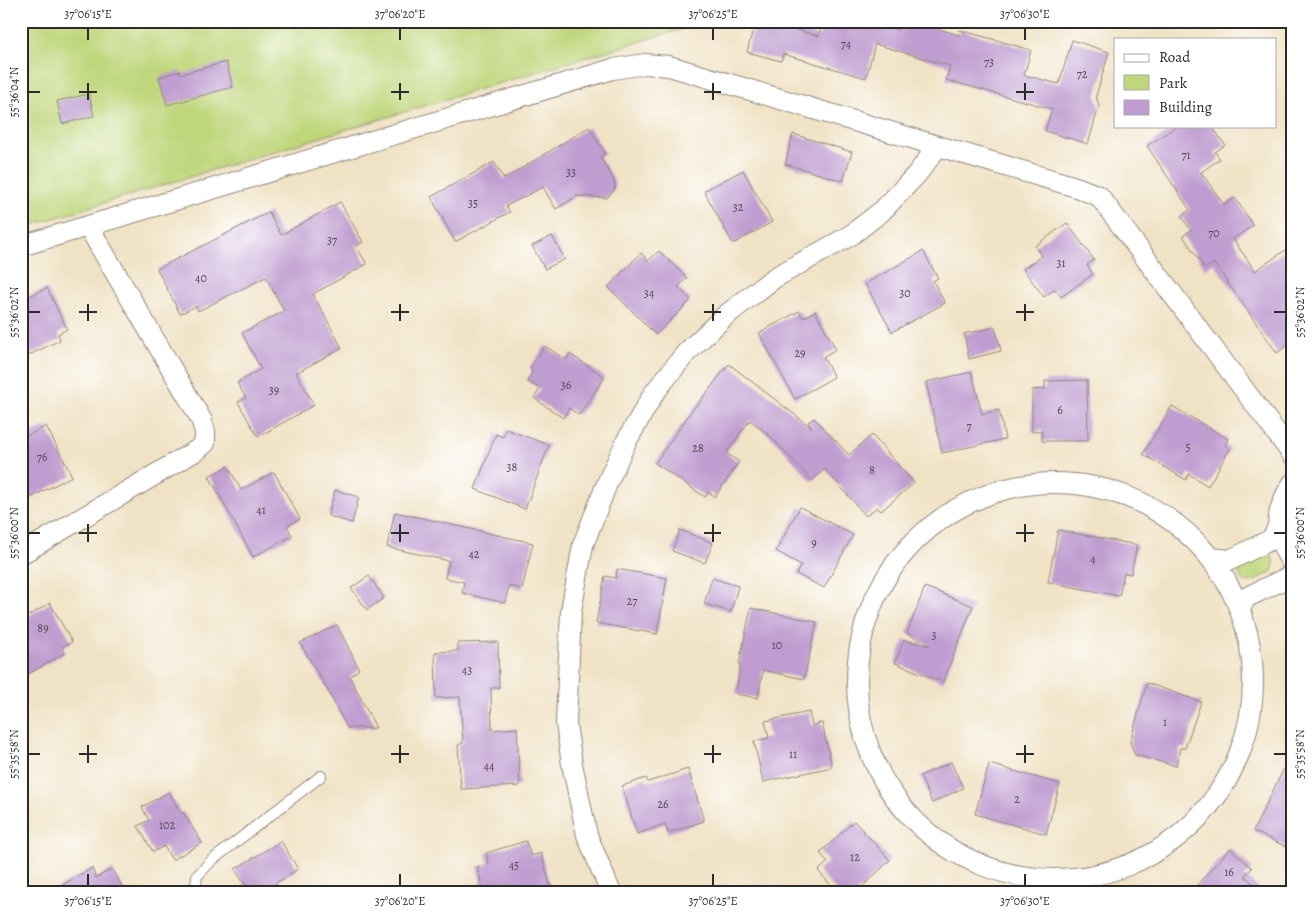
<svg xmlns="http://www.w3.org/2000/svg" width="1314" height="914" viewBox="0 0 1314 914" font-family="Alegreya,serif">
<style>
.green{fill:#bfd67a;stroke:#758052}
.building{fill:#c09dd0}
.lines{fill:none;stroke-linecap:round;stroke-linejoin:round}
.service-casing{stroke:#8e8678;stroke-width:12}
.minor-casing{stroke:#8e8678;stroke-width:22}
.service{stroke:#fff;stroke-width:10}
.minor{stroke:#fff;stroke-width:20}
.ticks{fill:none;stroke:#2b2b2b;stroke-width:2}
.labels{text-anchor:middle;stroke-width:4;stroke-linejoin:round;paint-order:stroke}
.number-label{font-size:12px;fill:#504854}
.neatline{fill:none;stroke:#2b2b2b;stroke-width:2}
.ticks-label{font-size:12px;text-anchor:middle;fill:#2b2b2b}
</style>
<rect width="100%" height="100%" fill="#fff"/>
<filter id="ink" filterUnits="userSpaceOnUse"><feTurbulence type="fractalNoise" baseFrequency=".02" numOctaves="2"/><feDisplacementMap in="SourceGraphic" scale="10" xChannelSelector="R" yChannelSelector="G"/><feConvolveMatrix kernelMatrix="1 2 1 2 8 2 1 2 1" color-interpolation-filters="sRGB"/></filter>
<filter id="wash" filterUnits="userSpaceOnUse"><feTurbulence type="fractalNoise" baseFrequency=".0096" numOctaves="4" result="noise"/><feDisplacementMap in="SourceGraphic" scale="20" xChannelSelector="R" yChannelSelector="G"/><feGaussianBlur stdDeviation="1.12" result="paint"/><feColorMatrix in="noise" values="0 0 0 0 0 0 0 0 0 0 0 0 0 0 0 0 0 1.4 0 .05"/><feComposite in="paint" operator="in"/></filter>
<g filter="url(#wash)">
<rect width="100%" height="100%" fill="#f0e2c5"/>
<path class="green" d="M21 21H710L563 64 21 228Z
M1266 553 1272 556 1274 563 1272 571 1259 579 1246 583C1225 567 1254 558 1266 553Z"/>
<g id="blocks">
<path class="building" d="M755 21H763L819 36 823 21H866L897 30 900 21H913L959 35 960 30 1031 50 1024 75 1059 84 1072 40 1109 52 1096 96 1099 106 1088 144 1045 131 1052 109 946 80 950 66 875 44 866 78 783 54 781 61 747 52Z
M226 62 233 87 167 105 159 77 180 71 181 74Z
M89 94 94 116 62 124 57 101Z
M1177 126H1212L1225 145 1215 152 1220 159 1201 172 1224 205 1235 198 1253 225 1233 239 1255 271 1293 245V341L1277 353 1214 263 1205 269 1183 236 1191 230 1181 216 1190 210 1147 146Z
M589 127 605 153 600 157 614 180 615 189 607 198 577 196 556 209 543 187 506 206 510 212 455 242 431 197 494 162 504 179Z
M793 134 852 152 843 181 785 164Z
M743 170 772 222 733 244 704 191Z
M340 202 363 242 356 246 367 264 313 294 342 348 296 373 314 405 258 437 238 402 246 398 237 383 261 369 242 333 284 311 266 277 198 311 196 306 180 314 157 269 269 212 281 235Z
M1067 223 1094 260 1087 265 1093 274 1061 297 1055 289 1044 297 1023 269 1041 256 1035 246Z
M552 236 565 259 545 269 532 246Z
M659 251 687 278 678 287 691 300 656 335 608 287 641 253 648 261Z
M923 251 938 278 933 281 945 303 892 332 865 284Z
M47 288 67 329 58 334 60 340 21 359V300Z
M799 311 803 318 815 311 836 349 823 357 834 377 795 399 759 333Z
M995 327 1001 351 969 359 964 334Z
M545 346 566 360 570 354 605 377 579 415 569 408 563 418 534 398 540 389 527 381 532 372 530 367Z
M729 364 812 428 808 422 814 418 849 455 872 435 914 483 881 511 877 507 866 516 825 469 812 481 772 438 750 420 726 453 739 462 715 497 709 492 705 497 655 463 695 406H696Z
M972 372 982 414 999 410 1005 439 942 453 926 382Z
M1087 380 1088 441H1042V430L1032 432V390L1045 389V381Z
M1172 406 1228 439 1225 445 1230 449 1208 486 1189 474 1186 480 1143 454Z
M46 426 72 476 30 498 21 481V439Z
M506 429 549 445 525 509 475 489 496 434 503 437Z
M228 466 241 490 274 472 300 519 287 526 292 536 253 557 209 476Z
M335 490 359 497 352 523 328 516Z
M800 507 853 535 824 588 796 574 801 565 776 551Z
M395 512 533 543 522 589 509 586 505 603 462 593 464 582 445 578 449 561 387 547Z
M680 530 713 543 705 563 672 551Z
M1058 530 1137 545 1131 574 1124 573 1119 596 1048 582Z
M617 569 667 578 657 634 596 623 605 576 616 578Z
M369 576 384 598 367 610 351 588Z
M712 578 738 586 731 612 704 604Z
M925 587 973 606 943 682 895 663 904 640 930 646 907 633Z
M50 603 72 642 62 647 65 653 21 678V620Z
M751 608 817 622 804 679 763 670 758 698 736 694 740 665 739 664Z
M337 625 359 669 350 677 376 728H347L327 689 300 643Z
M498 642 499 688H491L492 730 517 728 520 786 461 789 458 745 463 743 460 697 436 698 435 652 458 651 457 643Z
M1147 683 1201 702 1185 748H1180L1176 766 1135 755 1130 742Z
M809 712 812 725 822 723 832 767 763 782 754 741 769 738 765 721Z
M1293 750V850L1253 831Z
M951 762 963 788 932 803 920 776Z
M989 764 1060 784 1046 834 975 814Z
M688 769 704 821 668 833 665 824 637 834 622 786 646 778 648 782Z
M169 792 181 813 183 812 202 843 172 860 164 846 153 852 138 826 149 820 142 807Z
M854 821 890 860 856 893H838L818 871 828 862 820 853Z
M281 841 298 869 260 893H250L235 869Z
M526 841 531 856 541 853 551 888 533 893H484L477 867 489 864 486 853Z
M1230 848 1252 868 1245 876 1263 893H1190Z
M92 868 96 878 112 869 126 893H48Z"/>
</g>
</g>
<g filter="url(#ink)">
<use href="#blocks" fill-opacity="0" stroke="#8e8678" stroke-width="1"/>
<g class="lines">
<g class="service-casing">
<path id="service" d="M195 893 197 876 211 861 321 776"/>
</g>
<g class="minor-casing">
<path id="minor" d="M21 246 613 69 645 64 669 66 938 146 1076 187 1099 196 1293 455
M857 681a198 198 0 1 1 396 0a198 198 0 1 1-396 0Z
M1293 483C1274 511 1273 536 1293 564
M21 554 197 450 205 443V432L201 419 88 226
M1210 558 1230 560 1270 540 1274 535 1278 526
M1240 609 1244 601 1247 597 1293 575
M611 893 587 835 572 764 566 724 571 611 583 545 608 481 626 442 654 393 686 353 725 316 774 278 851 235 882 211 917 174 938 146"/>
</g>
<use href="#service" class="service"/>
<use href="#minor" class="minor"/>
</g>
</g>
<path class="ticks" d="M88 28V40M400 28V40M713 28V40M1025 28V40M88 83V100M400 83V100M713 83V100M1025 83V100M28 92H40M79 92H97M391 92H409M704 92H721M1016 92H1034M88 304V321M400 304V321M713 304V321M1025 304V321M28 312H40M79 312H97M391 312H409M704 312H721M1016 312H1034M1274 312H1286M88 524V542M400 524V542M713 524V542M1025 524V542M28 533H40M79 533H97M391 533H409M704 533H721M1016 533H1034M1274 533H1286M88 745V763M400 745V763M713 745V763M1025 745V763M28 754H40M79 754H97M391 754H409M704 754H721M1016 754H1034M1274 754H1286M88 874V886M400 874V886M713 874V886M1025 874V886"/>
<g class="labels">
<g class="number-label">
<text x="846" y="48">74</text>
<text x="989" y="66">73</text>
<text x="1082" y="78">72</text>
<text x="1186" y="159">71</text>
<text x="571" y="176">33</text>
<text x="473" y="207">35</text>
<text x="738" y="211">32</text>
<text x="1214" y="237">70</text>
<text x="332" y="244">37</text>
<text x="1061" y="267">31</text>
<text x="201" y="282">40</text>
<text x="649" y="297">34</text>
<text x="905" y="297">30</text>
<text x="800" y="357">29</text>
<text x="566" y="389">36</text>
<text x="274" y="394">39</text>
<text x="1060" y="414">6</text>
<text x="969" y="430">7</text>
<text x="1188" y="451">5</text>
<text x="698" y="452">28</text>
<text x="42" y="461">76</text>
<text x="512" y="471">38</text>
<text x="872" y="474">8</text>
<text x="261" y="514">41</text>
<text x="814" y="547">9</text>
<text x="474" y="558">42</text>
<text x="1093" y="563">4</text>
<text x="632" y="605">27</text>
<text x="43" y="632">89</text>
<text x="934" y="639">3</text>
<text x="777" y="649">10</text>
<text x="467" y="674">43</text>
<text x="1165" y="726">1</text>
<text x="793" y="758">11</text>
<text x="489" y="770">44</text>
<text x="1017" y="803">2</text>
<text x="663" y="808">26</text>
<text x="167" y="829">102</text>
<text x="855" y="861">12</text>
<text x="514" y="869">45</text>
<text x="1229" y="876">16</text>
</g>
</g>
<rect width="1314" height="914" fill="none" stroke="#fff" stroke-width="55"/>
<rect x="1114" y="38" width="162" height="90" fill="#ffffff" stroke="#aaaaaa"/>
<rect x="1124" y="54" width="25" height="8" fill="#ffffff" stroke="#aaaaaa"/>
<text x="1159" y="62" font-size="15" fill="#2b2b2b">Road</text>
<rect x="1124" y="75" width="25" height="15" fill="#bfd67a" stroke="#aaaaaa"/>
<text x="1159" y="88" font-size="15" fill="#2b2b2b">Park</text>
<rect x="1124" y="100" width="25" height="15" fill="#c09dd0" stroke="#aaaaaa"/>
<text x="1159" y="112" font-size="15" fill="#2b2b2b">Building</text>
<rect x="28" y="28" width="1258" height="858" class="neatline"/>
<g class="ticks-label">
<text x="88" y="18">37°06'15"E</text>
<text x="400" y="18">37°06'20"E</text>
<text x="713" y="18">37°06'25"E</text>
<text x="1025" y="18">37°06'30"E</text>
<text transform="translate(14 92) rotate(-90)" y="4">55°36'04"N</text>
<text transform="translate(14 312) rotate(-90)" y="4">55°36'02"N</text>
<text transform="translate(1300 312) rotate(-90)" y="4">55°36'02"N</text>
<text transform="translate(14 533) rotate(-90)" y="4">55°36'00"N</text>
<text transform="translate(1300 533) rotate(-90)" y="4">55°36'00"N</text>
<text transform="translate(14 754) rotate(-90)" y="4">55°35'58"N</text>
<text transform="translate(1300 754) rotate(-90)" y="4">55°35'58"N</text>
<text x="88" y="905">37°06'15"E</text>
<text x="400" y="905">37°06'20"E</text>
<text x="713" y="905">37°06'25"E</text>
<text x="1025" y="905">37°06'30"E</text>
</g>
</svg>
